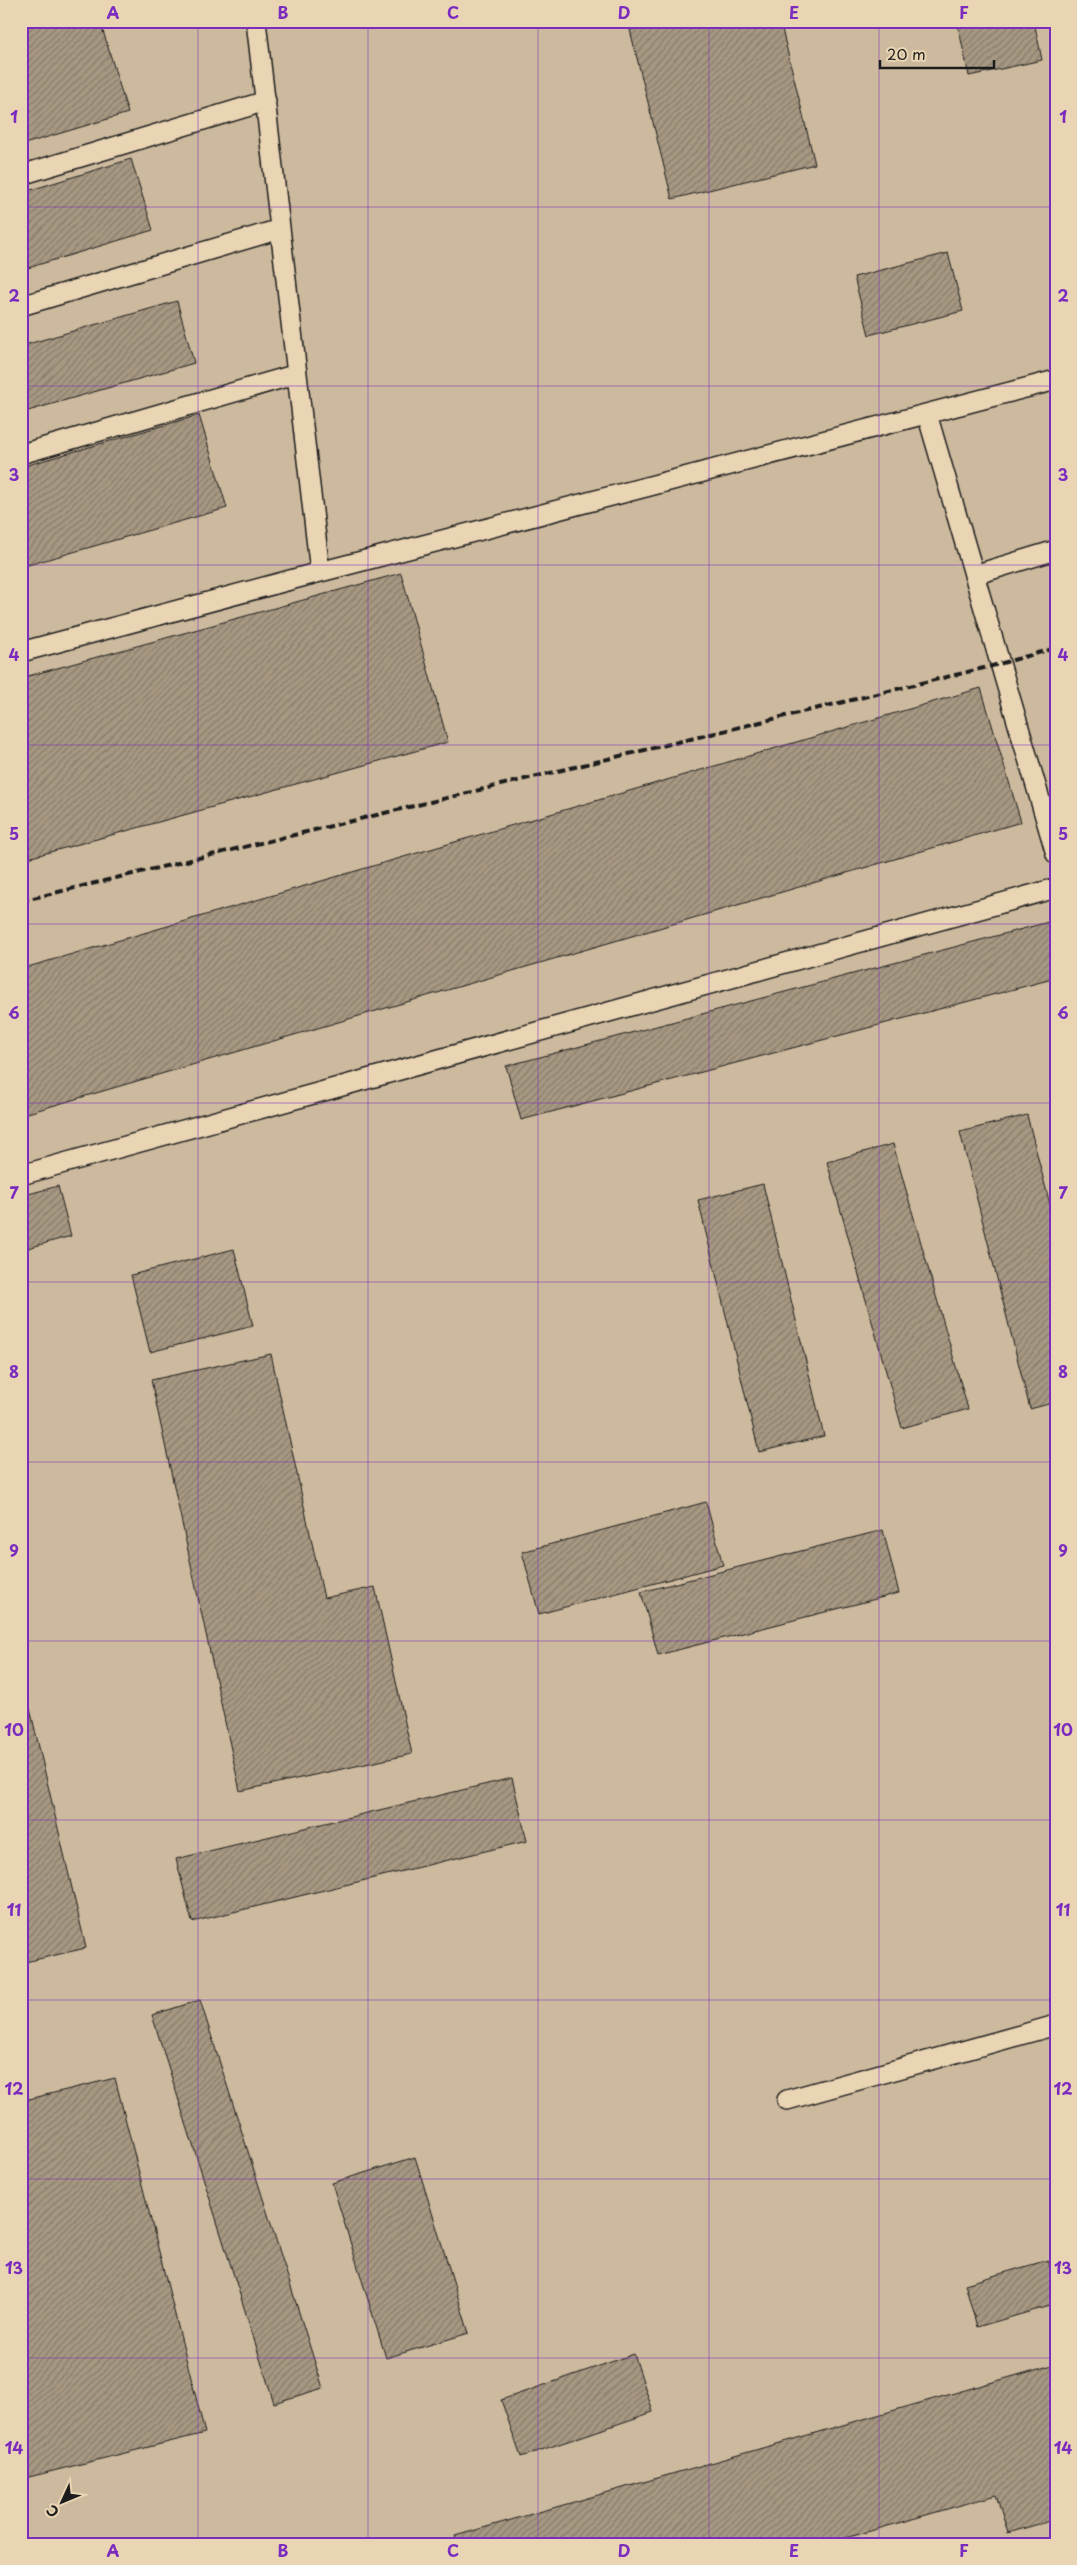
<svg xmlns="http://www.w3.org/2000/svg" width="1077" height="2565" viewBox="0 0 1077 2565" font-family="'Playpen Sans',sans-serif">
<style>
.built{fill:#cdba9e}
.building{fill:url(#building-hatch);stroke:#1c1c1c}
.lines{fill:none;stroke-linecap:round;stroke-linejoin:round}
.lane-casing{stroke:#1c1c1c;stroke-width:22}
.lane{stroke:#e9d4b3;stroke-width:19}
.rail{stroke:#1c1c1c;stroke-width:4;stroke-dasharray:8 4;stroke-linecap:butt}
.grid{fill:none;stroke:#7b2cbf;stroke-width:1;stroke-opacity:0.55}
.neatline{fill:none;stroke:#7b2cbf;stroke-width:2}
.grid-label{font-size:16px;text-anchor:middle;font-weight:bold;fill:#7b2cbf}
</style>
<defs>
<pattern id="building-hatch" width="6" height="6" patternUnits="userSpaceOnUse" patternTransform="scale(1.25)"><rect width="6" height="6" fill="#a79882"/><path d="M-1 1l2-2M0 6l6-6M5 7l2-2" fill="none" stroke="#877b6a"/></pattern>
</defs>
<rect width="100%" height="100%" fill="#ddc9aa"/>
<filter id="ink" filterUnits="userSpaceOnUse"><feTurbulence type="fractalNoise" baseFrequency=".02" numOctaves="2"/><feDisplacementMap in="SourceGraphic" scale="10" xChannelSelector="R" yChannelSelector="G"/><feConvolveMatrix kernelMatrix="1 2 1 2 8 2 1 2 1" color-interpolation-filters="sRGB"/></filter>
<g filter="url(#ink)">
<path class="built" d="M21 21H1056V2544H21Z"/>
<path class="building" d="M44 21H100L128 113 21 145V28Z
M666 21H780L815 164 672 199 630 30Z
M957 21H1034L1042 60 969 76Z
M131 159 153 230 21 270V193Z
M948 253 963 311 869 335 854 277Z
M177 301 194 363 21 413V346Z
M199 415 227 508 21 567V467Z
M401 573 448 742 21 860V678Z
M981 688 1021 822 21 1115V969Z
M1056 920V978L521 1120 506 1066Z
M1027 1115 1056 1228V1402L1030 1409 960 1132Z
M893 1144 968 1409 902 1428 827 1162Z
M763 1184 824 1436 759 1452 698 1200Z
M58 1186 71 1236 21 1250V1196Z
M234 1249 253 1326 150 1352 131 1275Z
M271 1354 324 1598 375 1587 412 1754 240 1791 151 1380Z
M706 1502 723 1565 539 1614 522 1552Z
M883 1530 899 1593 658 1655 641 1592Z
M21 1670 86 1948 21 1963Z
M512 1778 527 1841 192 1922 176 1859Z
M200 2000 323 2388 274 2403 152 2015Z
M115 2078 205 2433 21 2479V2101Z
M415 2157 469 2333 386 2358 332 2183Z
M1048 2260 1056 2287V2304L977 2327 965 2284Z
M634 2354 653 2412 521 2457 501 2400Z
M1056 2364V2519L1008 2533 996 2495 825 2544H457L455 2536Z"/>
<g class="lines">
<g class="lane-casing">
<path id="lane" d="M256 21 320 572 1056 380
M21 175 266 101
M21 306 280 229
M927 414 1056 854
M21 454 297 374
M974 575 1056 550
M21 652 320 572
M21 1175 1056 888
M787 2100 1056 2025"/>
</g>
<use href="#lane" class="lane"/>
<path class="rail" d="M21 901 988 667 1056 648"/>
</g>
</g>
<path class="grid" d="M198 21V2544M368 21V2544M538 21V2544M709 21V2544M879 21V2544M21 207H1056M21 386H1056M21 565H1056M21 745H1056M21 924H1056M21 1103H1056M21 1282H1056M21 1462H1056M21 1641H1056M21 1820H1056M21 2000H1056M21 2179H1056M21 2358H1056"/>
<rect width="1077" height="2565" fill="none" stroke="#e9d4b3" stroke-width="55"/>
<g transform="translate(62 2502) rotate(226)" stroke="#e9d4b3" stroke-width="4" paint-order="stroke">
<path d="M0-4L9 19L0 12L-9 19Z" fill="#1c1c1c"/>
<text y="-8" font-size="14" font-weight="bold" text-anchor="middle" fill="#1c1c1c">С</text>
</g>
<path d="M880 60v8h114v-8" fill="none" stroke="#1c1c1c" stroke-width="2.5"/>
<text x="887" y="60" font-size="15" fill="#1c1c1c" stroke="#e9d4b3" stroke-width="4" paint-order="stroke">20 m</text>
<rect x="28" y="28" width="1022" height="2510" class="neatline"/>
<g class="grid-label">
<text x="113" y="19">A</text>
<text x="283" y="19">B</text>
<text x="453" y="19">C</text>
<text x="624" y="19">D</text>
<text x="794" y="19">E</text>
<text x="964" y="19">F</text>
<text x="14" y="123">1</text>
<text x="1063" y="123">1</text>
<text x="14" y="302">2</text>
<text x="1063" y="302">2</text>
<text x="14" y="481">3</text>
<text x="1063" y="481">3</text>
<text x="14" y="661">4</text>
<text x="1063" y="661">4</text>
<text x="14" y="840">5</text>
<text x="1063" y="840">5</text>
<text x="14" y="1019">6</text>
<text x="1063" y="1019">6</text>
<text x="14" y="1199">7</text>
<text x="1063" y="1199">7</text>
<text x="14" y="1378">8</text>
<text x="1063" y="1378">8</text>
<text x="14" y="1557">9</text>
<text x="1063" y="1557">9</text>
<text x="14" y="1736">10</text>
<text x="1063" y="1736">10</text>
<text x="14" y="1916">11</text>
<text x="1063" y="1916">11</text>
<text x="14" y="2095">12</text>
<text x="1063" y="2095">12</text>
<text x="14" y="2274">13</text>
<text x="1063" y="2274">13</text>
<text x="14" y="2454">14</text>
<text x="1063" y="2454">14</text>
<text x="113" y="2557">A</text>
<text x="283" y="2557">B</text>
<text x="453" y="2557">C</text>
<text x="624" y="2557">D</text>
<text x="794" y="2557">E</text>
<text x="964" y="2557">F</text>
</g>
</svg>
